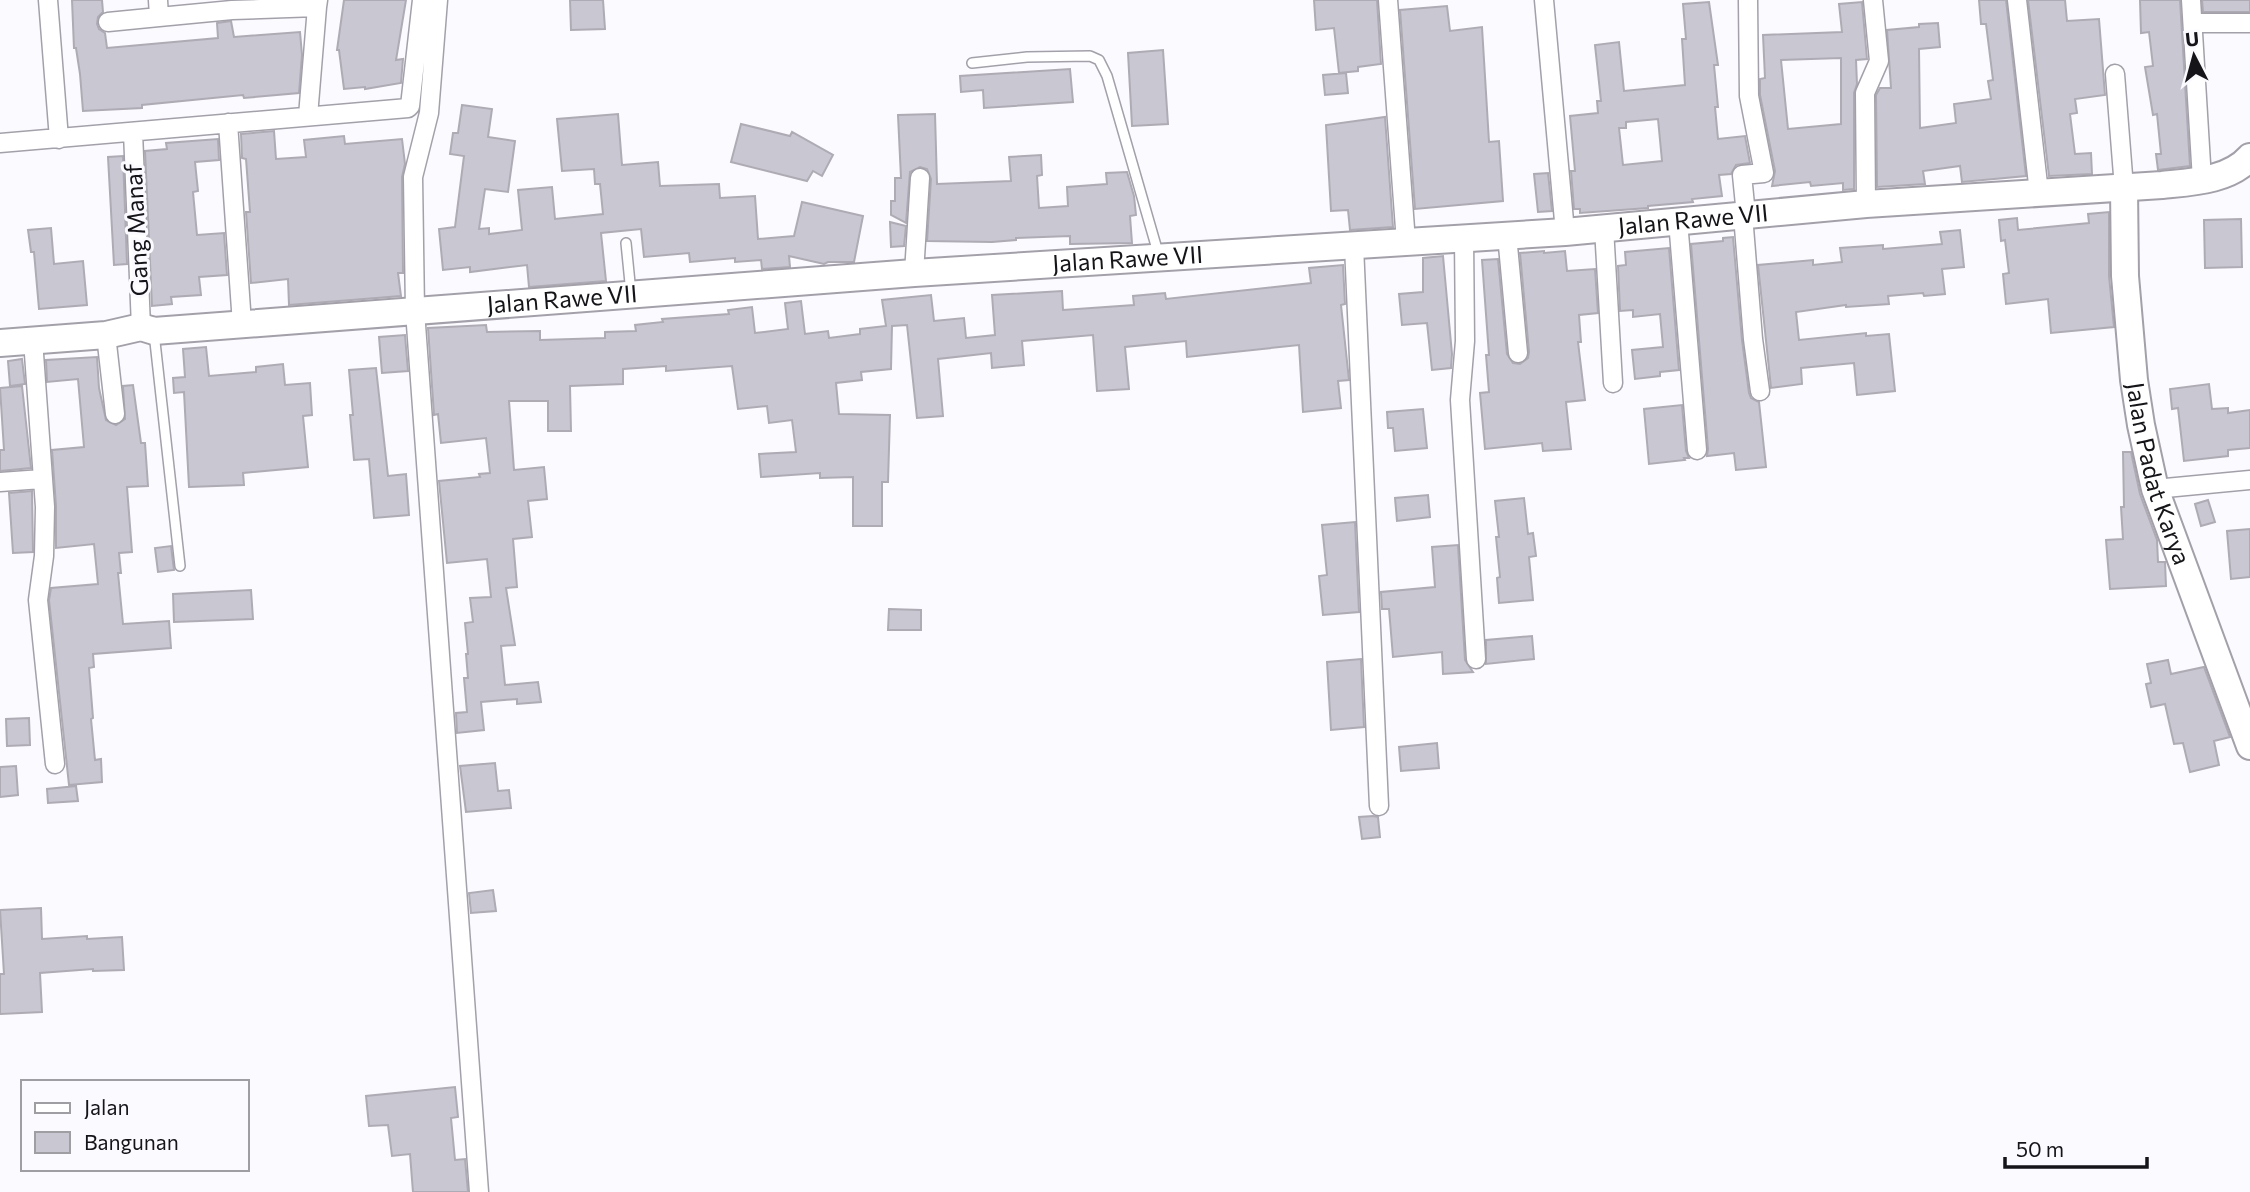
<svg xmlns="http://www.w3.org/2000/svg" width="2250" height="1192" viewBox="0 0 2250 1192" font-family="Commissioner,sans-serif">
<style>
.building{fill:#c9c7d1;stroke:#aeabb5;stroke-width:2;fill-rule:evenodd}
.lines{fill:none;stroke-linecap:round;stroke-linejoin:round}
.lane-casing{stroke:#a3a0aa;stroke-width:12}
.street-casing{stroke:#a3a0aa;stroke-width:21}
.secondary-casing{stroke:#a3a0aa;stroke-width:30}
.lane{stroke:#fff;stroke-width:9}
.street{stroke:#fff;stroke-width:18}
.secondary{stroke:#fff;stroke-width:26}
.labels{text-anchor:middle;stroke-width:6;stroke-linejoin:round;paint-order:stroke}
.street-label{font-size:24px;fill:#151418;stroke:#fbfafe}
</style>
<rect width="100%" height="100%" fill="#fbfafe"/>
<path class="building" d="M72 0H102L103 12 98 17 97 24 99 29 105 33 107 48 218 38 217 23 231 21 234 37 300 32 302 55 299 93 244 98 243 95 142 105V108L83 111 80 74 76 48H74Z
M344 0H406L396 60 403 59 401 83 365 89V87L344 89 339 50H337Z
M570 0H603L605 29 571 30Z
M1314 0H1377L1381 64 1358 67V71L1339 73 1334 28 1316 30Z
M1979 0H2006L2026 176 1962 182 1960 166 1923 171 1925 184 1877 187 1876 95 1880 88H1891L1887 30 1919 27V24L1938 23 1940 47 1919 49 1920 128 1956 123 1954 104 1991 99 1988 81 1993 80 1986 24H1981Z
M2028 0H2065L2067 21 2099 19 2105 95 2075 99 2077 113 2070 114 2075 154 2091 153 2092 174 2049 176Z
M2140 0H2180L2190 166 2158 170 2156 154H2161L2157 114 2153 115 2145 67 2153 66 2149 32 2141 33Z
M2202 0H2250V12H2203Z
M1709 2 1718 65H1714L1718 107H1715L1718 139 1745 136 1750 163 1736 165 1731 174 1719 175 1722 196 1692 199 1693 202 1648 206V208L1580 213V209H1574L1571 171H1575L1570 116 1598 113 1597 101H1601L1595 45 1619 42 1624 91 1685 85 1682 39H1686L1683 4ZM1658 119 1662 161 1623 165 1619 128H1626V122Z
M1862 2 1867 59 1856 60 1857 84 1854 93V189L1843 190V183L1811 186 1810 182 1772 186 1775 171 1760 95V79L1765 78 1763 35 1842 32 1839 4ZM1841 58V124L1788 129 1781 60Z
M1447 6 1450 31 1482 27 1489 142 1499 141 1503 201 1415 209 1400 10Z
M1163 50 1168 124 1132 126 1128 53Z
M1070 69 1073 102 984 108 983 90 961 92 960 76Z
M1346 73 1348 93 1325 95 1323 75Z
M462 105 492 109 488 137 515 141 508 192 485 189 479 229 489 228V234L522 230 518 190 552 187 555 219 603 214 600 184H595L594 169 562 171 557 119 618 114 622 165 658 162 660 186 719 184 720 198 755 196 758 239 794 236 802 202 863 216 854 262H828L824 264 789 256 790 267 762 269 761 260 735 262V258L690 262 689 253 644 257 641 229 601 233 606 281 529 287 527 265 470 272V267L443 270 439 229 455 227 464 156 450 154 453 133H458Z
M935 114 937 184 1011 181 1009 157 1041 155 1042 175 1037 176 1039 208 1068 206 1067 187 1107 184 1106 173 1127 172 1134 196 1136 215 1130 216 1132 243 1070 244V236L1016 238V240L992 242 927 241 931 179 927 169 920 167 910 172 906 223 891 215V201H895V178H901L898 115Z
M1385 117 1393 227 1350 230 1348 210 1331 211 1326 125Z
M741 124 790 136 792 132 833 155 822 176 813 171 807 181 731 162Z
M274 131 276 159 306 157 304 140 344 136 345 144 402 139 405 164 402 177 403 273H398L401 296 289 305 288 279 251 283 246 212H250L246 159 242 158 241 134Z
M218 139 219 160 195 162 198 191 193 192 197 235 224 233 227 275 199 277 201 295 171 297 172 304 152 306 145 151 167 149 166 143Z
M123 156 127 264 114 265 108 157Z
M1548 173 1552 211 1538 212 1534 174Z
M2109 212V276L2114 327 2051 333 2048 299 2006 304 2003 274 2009 273 2005 240 2001 241 1999 220 2017 218 2018 230 2089 223 2088 214Z
M2241 219 2242 267 2205 268 2204 220Z
M890 222 906 226 904 246 891 247Z
M51 228 54 264 83 261 87 305 39 309 34 252H31L28 230Z
M1960 230 1964 267 1942 269 1945 294 1924 296 1923 293 1888 296 1889 304 1846 307V305L1796 312 1799 340 1866 333V336L1889 334 1895 391 1857 395 1854 363 1801 368 1802 384 1771 388 1758 265 1813 260V265L1842 262 1840 248 1883 245V249L1942 244 1940 232Z
M1733 237 1742 340 1749 393 1751 398 1759 402 1766 467 1736 470 1734 453 1707 456 1708 449 1691 244 1723 241V238Z
M1669 248 1679 370 1660 372V376L1635 379 1632 350 1663 347 1660 314 1633 317V310L1620 311 1618 266 1626 265 1625 252Z
M1544 251V253L1565 251 1567 271 1595 269 1598 313 1579 315 1581 342H1578L1585 400 1566 402 1571 449 1543 451 1542 443 1485 449 1480 393 1489 392 1486 355H1489L1482 260 1498 259 1507 354 1513 363 1520 364 1528 358 1529 352 1520 253Z
M1443 256 1452 354 1451 368 1432 370 1427 323 1402 325 1399 294 1423 292V258Z
M1343 265 1345 304 1341 305 1349 380 1338 381 1341 408 1303 412 1299 345 1187 357 1186 341 1125 347 1129 389 1097 391 1093 335 1022 341 1024 365 992 368 991 353 938 359 943 416 917 418 907 325 892 326 891 369 861 372 862 380 836 383 839 414 890 415 888 482H882V526H853V477L820 478V473L761 477 759 454 796 452 792 420 769 423 767 406 738 409 732 366 666 371V366L623 369V384L570 386 571 431H548V401H509L514 470 544 467 547 499 528 501 532 537 513 539 517 587 506 588 515 645 501 646 505 685 538 682 541 702 517 704V699L481 702 484 730 457 733 456 713 467 712 464 678H468L466 654H468L465 623 473 622 470 598 491 597 487 559 447 563 439 481 480 477 479 474 490 473 486 438 441 443 438 414 434 415 428 328 486 325 487 332 540 331V340L605 338V332L636 331 635 325 663 322 662 319 729 314 728 310 752 307 755 333 788 329 785 303 801 301 805 334 828 331 829 338 860 334V329L886 326 882 300 931 295 934 321 964 318 966 338 995 335 992 295 1062 291 1063 310 1134 305 1133 296 1165 293 1166 299 1311 283 1309 268Z
M405 335 408 371 382 373 379 337Z
M206 347 209 376 256 372V367L283 364 285 385 310 383 312 415 303 416 308 467 243 473 244 485 189 487 184 392 174 393 173 378 185 377 183 349Z
M97 357 99 388 106 420 116 425 125 419 123 386 133 385 141 443H145L148 486 127 487 132 552 119 553 121 573H118L123 624 169 621 171 648 93 654 94 667 89 668 93 718 91 719 95 760 101 759 102 782 69 785 49 600 51 588 98 584 94 544 56 548V506L52 450 84 447 78 379 47 382 46 360Z
M22 359 25 384 10 386 8 361Z
M376 368 388 476 406 474 409 515 374 518 369 459 354 460 350 415H353L349 370Z
M2209 384 2212 409 2228 408V413L2250 410V448L2228 450V456L2184 461 2178 408 2172 409 2170 389Z
M22 386 31 468 0 471V450H4L0 388Z
M1682 405 1686 451 1689 458H1684L1685 460 1649 464 1644 409Z
M1423 409 1427 448 1395 451 1393 428H1388L1387 412Z
M2123 452H2131L2140 494 2157 540 2158 562H2165L2166 586 2110 589 2106 540 2123 539 2121 507H2124Z
M32 491 33 552 13 553 9 493Z
M1428 495 1430 517 1397 521 1395 498Z
M1524 498 1528 534 1533 533 1536 556 1529 557 1533 600 1499 603 1497 578 1500 577 1496 537H1499L1495 501Z
M2208 500 2215 522 2201 526 2195 504Z
M1355 522 1359 612 1323 615 1319 576 1327 575 1322 525Z
M2250 529V577L2231 579 2227 531Z
M1458 545 1465 660 1473 672 1443 674 1442 652 1393 657 1389 609H1382L1381 592 1435 587 1432 547Z
M171 546 174 570 158 572 155 548Z
M251 590 253 619 174 622 173 594Z
M889 609 921 610V630H888Z
M1532 636 1534 659 1486 664V640Z
M1361 659 1364 727 1331 730 1327 662Z
M2168 660 2171 674 2204 667 2230 737 2214 741 2219 765 2190 772 2183 743 2174 744 2165 704 2151 707 2146 684 2151 683 2147 664Z
M29 718 30 745 7 746 6 719Z
M1437 743 1439 768 1401 771 1399 747Z
M495 763 498 791 509 790 511 808 466 812 460 766Z
M16 766 18 795 0 797V767Z
M76 786 78 801 48 803 47 789Z
M1373 816 1378 817 1380 837 1362 839 1359 817Z
M493 890 496 911 471 913 469 893Z
M41 908 42 939 87 936V939L122 937 124 970 93 971V969L40 973 42 1012 0 1014V974H4L0 910Z
M455 1087 458 1117 451 1118 455 1160 465 1159 468 1192H413L410 1154 392 1156 388 1125 369 1126 366 1096Z"/>
<g class="lines">
<g class="lane-casing">
<path id="lane" d="M972 63 1027 57 1090 56 1099 60 1107 76 1159 256
M626 243 631 293
M154 333 180 566"/>
</g>
<g class="street-casing">
<path id="street" d="M48 0 59 139
M158 0 159 17 232 10 317 7 318 0
M438 0 429 113 413 177 415 311 479 1192
M1388 0 1406 242
M1544 0 1565 232
M2017 0 2039 193
M2191 0 2202 180
M108 22 159 17
M2193 23H2250
M2115 74 2124 188
M308 116 317 7
M228 123 242 324
M133 132 141 327
M0 143 408 108 410 106 422 0
M1866 204 1865 93 1879 61 1873 0
M1743 215 1753 339 1760 391
M1746 215 1742 175 1764 173 1749 96 1748 0
M1678 221 1697 450
M1604 228 1613 383
M1507 235 1518 353
M1464 237 1465 341 1460 400 1476 659
M1354 246 1379 806
M914 273 920 178
M106 335 115 414
M33 340 45 507 44 556 38 600 55 764
M0 482 42 479
M2155 489 2250 480"/>
</g>
<g class="secondary-casing">
<g id="secondary">
<path id="s1" d="M2124 188 2125 276 2134 380 2141 425 2155 489 2250 746"/>
<path id="s2" d="M0 343 106 335 141 327 154 331 914 273 1565 232 1866 204 2162 185C2190 182 2229 181 2250 157"/>
</g>
</g>
<use href="#lane" class="lane"/>
<use href="#street" class="street"/>
<use href="#secondary" class="secondary"/>
</g>
<g class="labels">
<g class="street-label">
<text dy="8" stroke="none"><textPath href="#s2" startOffset="1699">Jalan Rawe VII</textPath></text>
<text transform="translate(137 230) rotate(-93)" y="8">Gang Manaf</text>
<text dy="8" stroke="none"><textPath href="#s2" startOffset="1132">Jalan Rawe VII</textPath></text>
<text dy="8" stroke="none"><textPath href="#s2" startOffset="565">Jalan Rawe VII</textPath></text>
<text dy="8" stroke="none"><textPath href="#s1" startOffset="289">Jalan Padat Karya</textPath></text>
</g>
</g>
<rect x="21" y="1080" width="228" height="91" fill="#fbfafe" stroke="#9f9ea2" stroke-width="2"/>
<rect x="35" y="1103" width="35" height="10" fill="#ffffff" stroke="#9f9ea2" stroke-width="2"/>
<text x="84" y="1115" font-size="21" fill="#151418">Jalan</text>
<rect x="35" y="1132" width="35" height="21" fill="#c9c7d1" stroke="#9f9ea2" stroke-width="2"/>
<text x="84" y="1150" font-size="21" fill="#151418">Bangunan</text>
<g transform="translate(2194 56) rotate(354)" stroke="#fbfafe" stroke-width="5" paint-order="stroke">
<path d="M0-5L12 26L0 18L-12 26Z" fill="#151418"/>
<text y="-10" font-size="19" font-weight="bold" text-anchor="middle" fill="#151418">U</text>
</g>
<path d="M2005 1157v10h142v-10" fill="none" stroke="#151418" stroke-width="3.5"/>
<text x="2016" y="1157" font-size="21" fill="#151418" stroke="#fbfafe" stroke-width="5" paint-order="stroke">50 m</text>
</svg>
